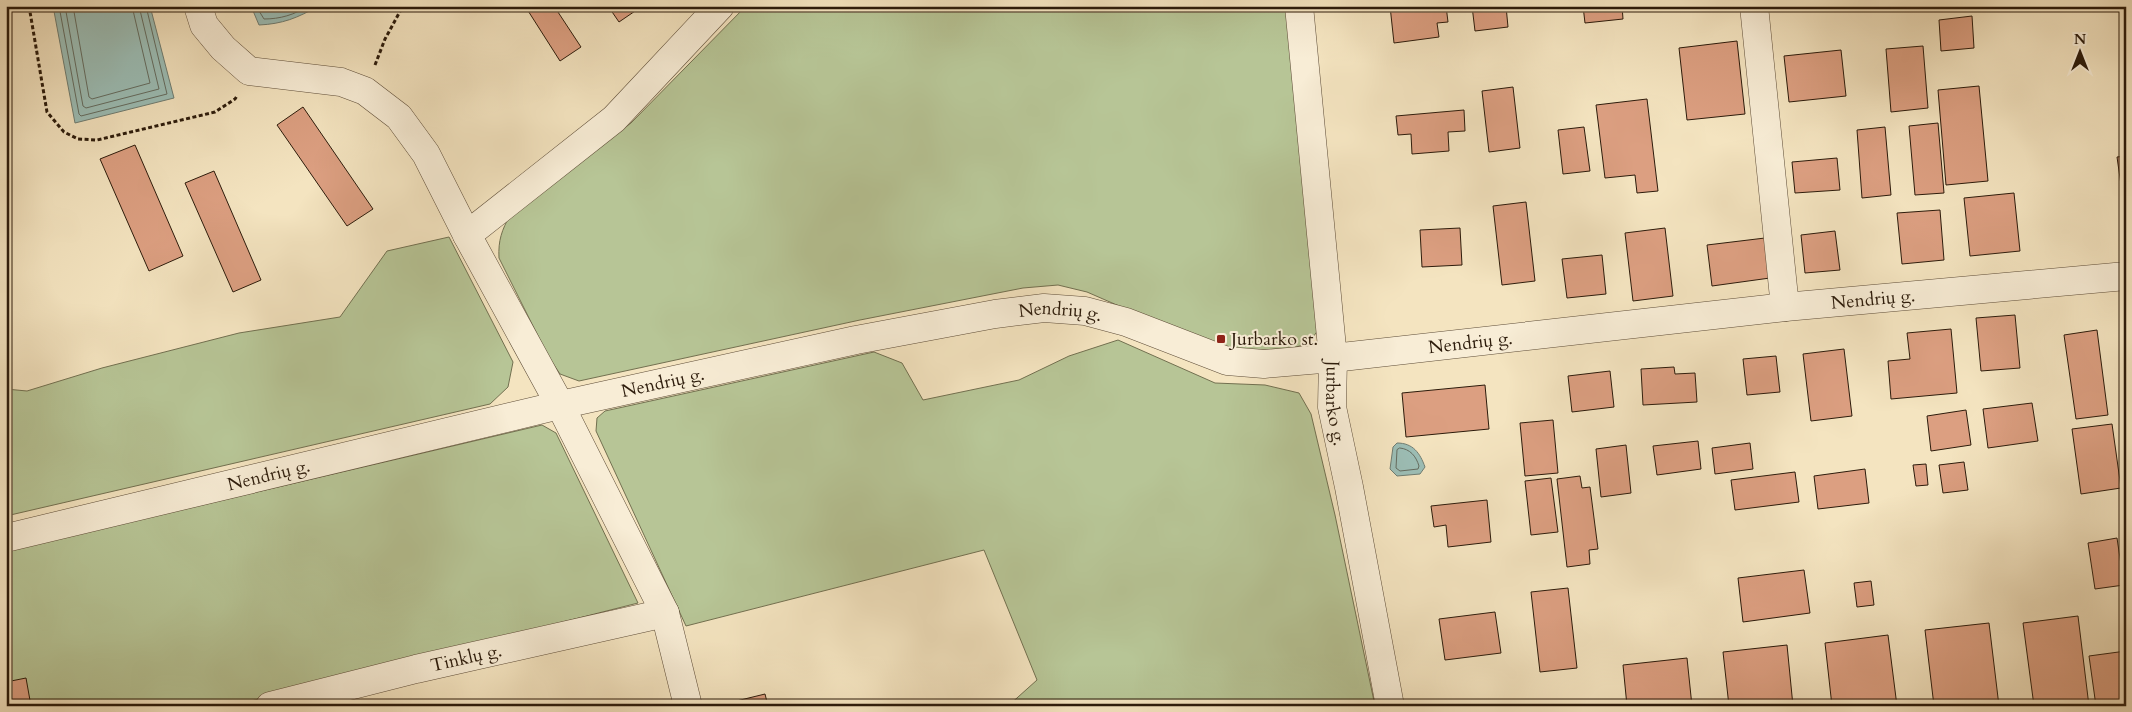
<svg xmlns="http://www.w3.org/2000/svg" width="2132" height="712" viewBox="0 0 2132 712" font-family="Cardo,serif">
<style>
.green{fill:#b7c596;stroke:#727050}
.water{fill:#9cbeb6;stroke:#6f7d72}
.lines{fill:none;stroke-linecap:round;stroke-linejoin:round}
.shore{stroke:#646c60;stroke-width:1}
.building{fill:#dc9f81;stroke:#2c1b0b}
.minor-casing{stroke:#5e4d38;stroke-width:29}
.path{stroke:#2c1b0b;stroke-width:3;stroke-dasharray:4 2.5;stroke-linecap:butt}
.minor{stroke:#f8edd6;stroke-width:28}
.poi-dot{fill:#8f2418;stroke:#f8edd6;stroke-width:2}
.labels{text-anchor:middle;stroke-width:4;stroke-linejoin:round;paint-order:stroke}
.street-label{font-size:18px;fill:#2c1b0b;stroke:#f8edd6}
.poi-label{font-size:18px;fill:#2c1b0b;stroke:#f8edd6;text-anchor:start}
</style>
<rect width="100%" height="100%" fill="#f4e4c0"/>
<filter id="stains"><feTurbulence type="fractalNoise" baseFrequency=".004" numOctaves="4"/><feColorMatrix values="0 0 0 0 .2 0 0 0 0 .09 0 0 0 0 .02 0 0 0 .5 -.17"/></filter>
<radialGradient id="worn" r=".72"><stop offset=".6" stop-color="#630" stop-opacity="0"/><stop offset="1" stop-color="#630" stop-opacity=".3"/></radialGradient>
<path class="green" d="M746 6H1293L1318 330 1309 343 1293 348 1248 351 1213 347 1087 292 1058 285 1023 288 860 320 579 381 560 374 548 356 499 258C498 240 502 230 510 215L631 123Z
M449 237 513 362 508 387 490 404 6 516V389L27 391 102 368 239 333 340 317 387 251Z
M1118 340 1215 383 1265 385 1299 393 1311 414 1335 515 1375 706H1008L1037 680 984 550 686 626 596 431 597 418 605 411 874 352 902 363 923 400 1019 380 1069 356Z
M542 425 556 433 638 603 231 706H6V551Z"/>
<path class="water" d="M53 6H150L174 98 75 123Z
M251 6H318C298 18 282 24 259 25Z
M1397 443C1413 443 1420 453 1425 467L1420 474 1397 476 1390 469 1393 447Z"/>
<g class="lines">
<path class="shore" d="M59 6 79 114 81 116 167 94 146 6
M65 6 83 106 86 108 159 89 139 6
M73 6 89 97 92 99 150 83 132 6
M256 6 264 19C280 19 294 15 308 6
M1400 448C1410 449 1416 456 1419 466L1418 469 1400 471 1396 468 1397 450Z"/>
</g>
<path class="building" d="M525 6H554L581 47 560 61Z
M608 6H641V7L619 22Z
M1390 6H1446L1448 22 1437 23 1439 37 1394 43Z
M1472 6H1506L1508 27 1475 31Z
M1583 6H1622L1623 19 1585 23Z
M1972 16 1974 48 1941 51 1939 20Z
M1737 41 1745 114 1687 120 1679 48Z
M1923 46 1928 108 1891 112 1886 49Z
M1841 50 1846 96 1789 102 1784 56Z
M1979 86 1988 181 1946 185 1938 90Z
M1513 87 1520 148 1489 152 1482 91Z
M1647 99 1658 191 1637 193 1635 175 1605 178 1596 105Z
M303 107 373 209 347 226 277 125Z
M1464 110 1465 131 1448 132 1449 151 1412 154 1411 134 1398 135 1396 116Z
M1938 123 1944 193 1915 195 1909 126Z
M1584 127 1590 171 1563 174 1558 130Z
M1885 127 1891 195 1862 198 1857 130Z
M135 145 183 256 149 271 100 159Z
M2126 156V198L2123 199 2117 157Z
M1837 158 1840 190 1795 193 1792 162Z
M214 171 261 280 233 292 185 183Z
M2014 193 2020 251 1970 256 1964 198Z
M1526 202 1535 281 1502 285 1493 206Z
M1940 210 1944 260 1902 264 1897 213Z
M1460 228 1462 265 1422 267 1420 230Z
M1665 228 1673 296 1633 301 1625 233Z
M1835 231 1840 270 1805 273 1801 235Z
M1765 238 1770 278 1712 286 1707 245Z
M1602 255 1606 294 1567 298 1562 259Z
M2015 315 2020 368 1981 371 1976 318Z
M1951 329 1957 393 1891 399 1888 361 1910 359 1907 333Z
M2097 330 2108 415 2076 419 2064 335Z
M1844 349 1852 416 1811 421 1803 354Z
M1776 356 1780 392 1747 395 1743 359Z
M1674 367 1675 374 1695 373 1697 402 1643 405 1641 369Z
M1610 371 1614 407 1572 412 1568 376Z
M1485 385 1489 429 1406 437 1402 393Z
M2032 403 2038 441 1988 448 1983 409Z
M1966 410 1971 445 1931 451 1927 416Z
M1553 420 1558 473 1525 476 1520 423Z
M2112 424 2121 488 2081 494 2072 429Z
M1698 441 1701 469 1657 475 1653 446Z
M1750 443 1753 469 1715 474 1712 448Z
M1626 445 1631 493 1601 497 1596 449Z
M1964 462 1968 490 1943 493 1939 465Z
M1926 464 1928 485 1916 486 1913 465Z
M1865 469 1869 503 1818 509 1814 476Z
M1795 472 1799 502 1735 510 1731 480Z
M1580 476 1582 488 1590 487 1598 549 1589 550 1590 564 1567 567 1557 479Z
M1551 478 1558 532 1531 535 1525 481Z
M1487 500 1491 542 1448 547 1446 525 1434 527 1431 506Z
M2117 538 2124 585 2095 589 2088 543Z
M1804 570 1810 613 1743 622 1738 578Z
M1871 581 1874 605 1857 607 1854 583Z
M1568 588 1577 668 1540 672 1531 592Z
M1495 612 1501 653 1445 660 1439 619Z
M2078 616 2089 706H2034L2023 623Z
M1989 623 1999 706H1934L1925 630Z
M1888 635 1897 706H1832L1825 643Z
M1787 645 1793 706H1729L1723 652Z
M2126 651V706H2096L2089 656Z
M1687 658 1692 706H1627L1623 665Z
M26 678 31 706H6V682Z
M765 694 768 706H716Z"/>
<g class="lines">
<g class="minor-casing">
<g id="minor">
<path d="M198 6 204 25 223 48 249 71 341 82 365 91 399 117 426 154 467 235 560 405 665 613 688 706"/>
<path id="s1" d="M1299 6 1333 358 1332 407 1349 487 1390 706"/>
<path d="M1754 6 1785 307"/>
<path d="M467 235 614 119 720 6"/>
<path id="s2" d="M6 538 560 405 856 340 995 314 1044 308 1085 311 1126 322 1227 361 1264 364 1333 358 1785 307 2126 276"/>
<path id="s3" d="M270 706 416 669 665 613"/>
</g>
</g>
<path class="path" d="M29 6 47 112 64 132 78 139 97 140 215 112 235 99 237 96
M375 65 385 39 403 6"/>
<use href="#minor" class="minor"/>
</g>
<rect class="poi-dot" x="1216" y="334" width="10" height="10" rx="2.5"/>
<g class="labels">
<g class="street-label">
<text dy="6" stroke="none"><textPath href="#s2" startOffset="1905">Nendrių g.</textPath></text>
<text dy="6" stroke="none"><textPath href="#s2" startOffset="1080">Nendrių g.</textPath></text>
<text dy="6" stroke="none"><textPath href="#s2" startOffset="1500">Nendrių g.</textPath></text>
<text dy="6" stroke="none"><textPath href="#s2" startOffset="675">Nendrių g.</textPath></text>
<text dy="6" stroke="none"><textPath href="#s1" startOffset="399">Jurbarko g.</textPath></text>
<text dy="6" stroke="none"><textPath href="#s2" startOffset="270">Nendrių g.</textPath></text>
<text dy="6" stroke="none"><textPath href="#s3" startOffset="202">Tinklų g.</textPath></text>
</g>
<g class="poi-label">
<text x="1231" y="345">Jurbarko st.</text>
</g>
</g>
<rect width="2132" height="712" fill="none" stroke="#f4e4c0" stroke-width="25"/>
<rect x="8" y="8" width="2117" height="697" fill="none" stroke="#2c1b0b" stroke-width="2.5"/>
<rect x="12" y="12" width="2107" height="687" fill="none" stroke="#2c1b0b"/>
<g transform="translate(2080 52)" stroke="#f8edd6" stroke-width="4" paint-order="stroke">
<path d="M0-4L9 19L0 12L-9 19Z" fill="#2c1b0b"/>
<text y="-8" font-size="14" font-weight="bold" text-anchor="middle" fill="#2c1b0b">N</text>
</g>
<rect width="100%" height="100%" filter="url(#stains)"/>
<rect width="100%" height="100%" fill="url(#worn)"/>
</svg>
